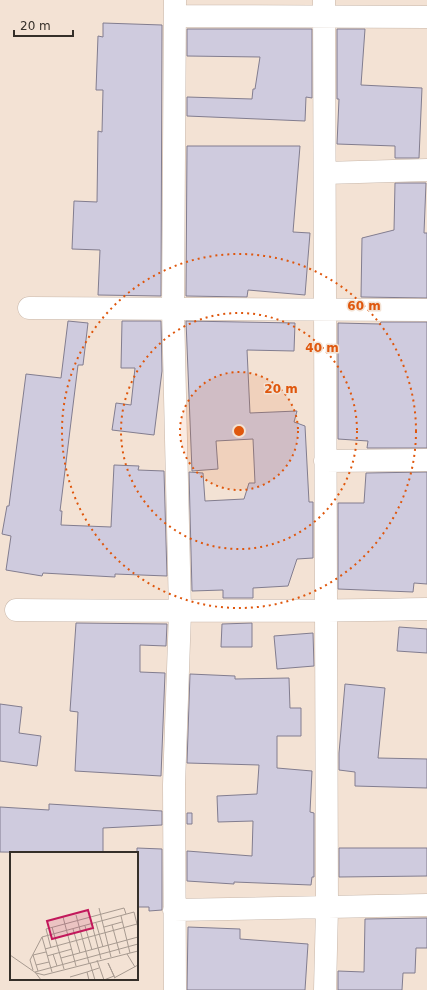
<svg xmlns="http://www.w3.org/2000/svg" width="427" height="990" viewBox="0 0 427 990" font-family="'DejaVu Sans',sans-serif">
<style>
.building{fill:#cfcbde;stroke:#827d8f}
.lines{fill:none;stroke-linecap:round;stroke-linejoin:round}
.minor-casing{stroke:#c8b7aa;stroke-width:23}
.minor{stroke:#fff;stroke-width:22}
.ring{fill:none;stroke:#df570d;stroke-width:2;stroke-dasharray:2 4}
.inset-road{fill:none;stroke:#a79a90;stroke-width:1}
.view{fill:#c2185b;fill-opacity:0.15;stroke:#c2185b;stroke-width:2}
.inset-edge{fill:none;stroke:#352f29;stroke-width:2}
.centre{fill:#df570d;stroke:#f3e2d4;stroke-width:2}
.ring-label{font-size:12px;text-anchor:middle;font-weight:bold;fill:#df570d;stroke:#f3e2d4;stroke-width:3;stroke-linejoin:round;paint-order:stroke}
</style>
<rect width="100%" height="100%" fill="#f3e2d4"/>
<path class="building" d="M103 23 162 25 161 296 98 295 100 250 72 249 74 201 97 202 98 131 102 132 103 90H96L98 36 103 37Z
M187 29H312V98L306 97 305 121 187 116V97L252 99 253 89H255L260 57 187 56Z
M337 29H365L361 85 422 88 419 158H395V146L337 144 339 99H337Z
M187 146H300L293 232 310 233 305 295 248 290 247 297 186 296Z
M395 183H426L424 233H427V298L361 297 362 238 394 230Z
M68 321 88 323 83 365H78L60 511H62L61 525 111 527 114 465 139 466 138 470 164 471 167 576 115 574V577L43 573 42 576 6 570 11 536 2 534 7 506H9L26 374 61 378Z
M122 321H161L162 371 154 435 112 430 116 403 131 405 135 368H121Z
M186 321 295 323 294 351 247 350 250 413 297 411 294 422 305 426 309 502H313V558L297 559 288 586 253 588V598H223V590L192 591 189 472 203 473 205 501 244 499 249 483H255L253 439 216 441 218 469 192 471Z
M381 322H427V448H367L368 441 338 439V323L380 324Z
M427 472V584L414 583 413 592 338 589V503H364L366 473Z
M76 623 167 624 166 646 140 645V672L165 673 161 776 75 771 78 712 70 711Z
M252 623V647H221L222 624Z
M399 627 427 629V653L397 651Z
M313 633 314 666 277 669 274 636Z
M190 674 235 676V679L289 678 290 708H301V736H277V768L312 771 310 812 314 813V877H312L311 885 234 882V884L187 881V851L252 856 253 821 218 822 217 796 257 794 259 765 187 763Z
M345 684 385 688 378 758 427 759V788L355 786V772L339 770V753Z
M0 704 22 707 19 733 41 736 37 766 0 761Z
M49 804 162 811V825L103 828V853L0 852V807L49 810Z
M187 813H192V824H187Z
M137 848 162 849V910L149 911V907H137Z
M339 848H427V876L339 877Z
M427 918V948H416L415 973H403L402 990H338V971L364 972 365 919Z
M188 927 240 929V939L308 944 305 990H187Z"/>
<g class="lines">
<g class="minor-casing">
<path id="minor" d="M175 0 173 309 180 612 174 785 175 990
M324 0 327 908 325 990
M175 16 427 17
M325 173 427 170
M29 308 427 310
M325 461 427 460
M16 610C153 611 290 612 427 609
M174 910 427 905"/>
</g>
<use href="#minor" class="minor"/>
</g>
<circle cx="239" cy="431" r="59" fill="#df570d" fill-opacity=".12"/>
<g class="ring">
<circle cx="239" cy="431" r="59"/>
<circle cx="239" cy="431" r="118"/>
<circle cx="239" cy="431" r="177"/>
</g>
<g transform="translate(10 852)">
<rect width="128" height="128" fill="#f3e2d4"/>
<path class="inset-road" d="M89 56 101 105M66 63 79 111M111 64 120 101M53 65 66 114M80 65 91 107M86 71 93 95M102 73 110 102M75 74 82 98M42 75 54 117M94 75 112 70M63 77 70 101M41 96 36 77 114 56 116 62M35 97 127 72M43 102 47 114M117 102 125 115M0 103 26 121 34 123 128 99M23 103 28 119M23 103 36 100M37 104 62 97M51 106 128 85M87 108 94 128 104 124M80 111 85 128M26 113 39 110M23 118 20 108 32 85M42 120 32 85 124 60 128 76M77 120 89 116M104 124 98 111 105 126M60 125 77 120 79 128M104 126 128 113M31 128 25 120 128 92"/>
<path class="view" d="M78 58 83 76 42 87 37 69Z"/>
<rect width="128" height="128" class="inset-edge"/>
</g>
<circle cx="239" cy="431" r="6" class="centre"/>
<g class="ring-label">
<text x="364" y="310">60 m</text>
<text x="322" y="352">40 m</text>
<text x="281" y="393">20 m</text>
</g>
<path d="M14 30v6h59v-6" fill="none" stroke="#352f29" stroke-width="2"/>
<text x="20" y="30" font-size="12" fill="#352f29" stroke="#f3e2d4" stroke-width="3" paint-order="stroke">20 m</text>
</svg>
